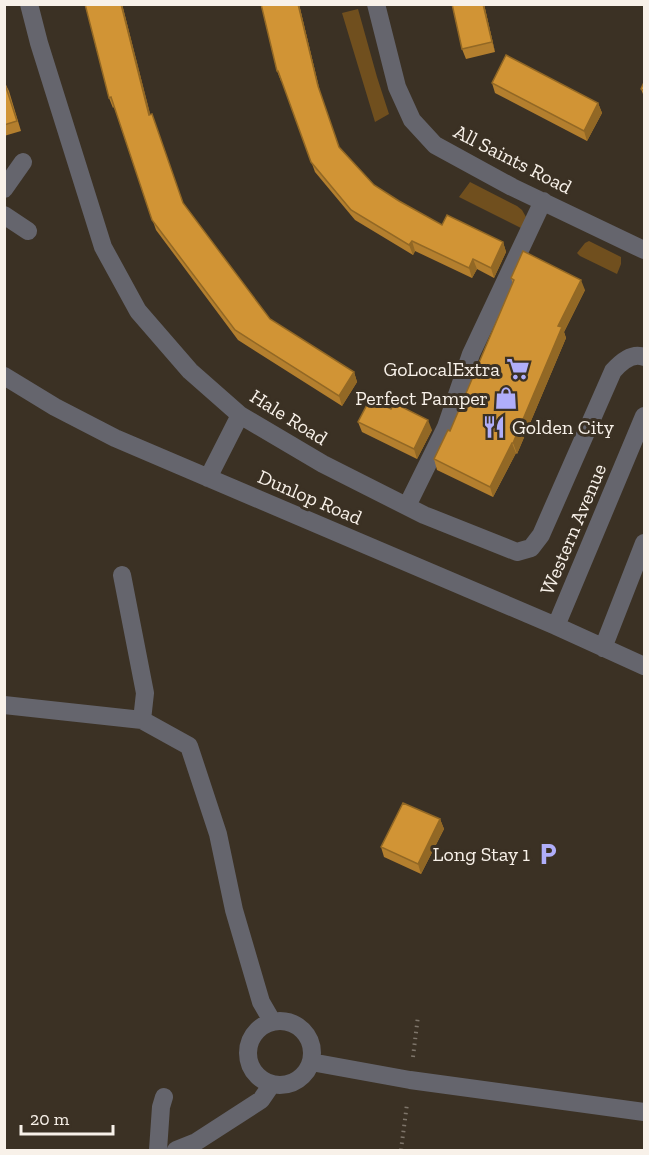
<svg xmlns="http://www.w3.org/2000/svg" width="649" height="1155" viewBox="0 0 649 1155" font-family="'Zilla Slab',serif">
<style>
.green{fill:#704f1e}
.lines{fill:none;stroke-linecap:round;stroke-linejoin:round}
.path{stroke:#7e756a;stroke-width:4;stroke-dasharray:1.5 4.5;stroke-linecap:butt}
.minor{stroke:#65656d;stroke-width:18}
.wall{fill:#b47f2e}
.shaded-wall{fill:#926825}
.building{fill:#d19435;stroke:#926825;stroke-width:1.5}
.labels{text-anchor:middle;stroke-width:6;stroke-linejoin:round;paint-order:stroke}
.street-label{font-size:20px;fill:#f8f1e9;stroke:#3b3124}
.poi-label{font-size:20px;fill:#f8f1e9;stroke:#3b3124;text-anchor:end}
</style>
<rect width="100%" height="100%" fill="#3b3124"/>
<path class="green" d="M358 9 377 77 389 114 375 122 342 13Z
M470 182 517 206 522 210 526 217 523 229 459 197Z
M589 241 621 257V264L617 274 580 256 577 253 585 243Z"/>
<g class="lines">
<path class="path" d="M413 1057 418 1016
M401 1150 407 1104"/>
<path class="minor" d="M29 4 39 43 103 247 138 311 190 371 240 415 323 464 424 515 517 552 531 548 541 535 613 371C621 362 632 352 644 357
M376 4 397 87 412 120 435 145 512 187 644 250
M4 189 23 162
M4 215 28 231
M4 376 55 407 115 438 556 626 644 666
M208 478 240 415
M407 506 446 427 471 354 543 201
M122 575 145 693 142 720
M556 626 644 416
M603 648 644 543
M4 705 142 720 189 746 218 834 234 910 261 1002 272 1021
M248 1053a32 32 0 1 1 64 0a32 32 0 1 1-64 0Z
M311 1062 410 1080 644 1112
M158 1150 161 1107 164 1097
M176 1150 196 1142 261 1100 272 1084"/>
</g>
<path class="wall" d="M85 4H122L150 114 183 203 270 319 354 372 357 382 342 406 238 340 156 230 114 107 113 108 109 98Z
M261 4H299L321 96 339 148 374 185 399 201 442 225 503 242 506 252 494 278 477 269 472 278 415 251 413 255 355 220 315 172 282 81H281L277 71Z
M484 4 495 52 466 59 462 49Z
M645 80V99L641 89Z
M4 81 9 91 21 131 4 136Z
M492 83 598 103 602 113 587 141 495 93Z
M511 278 585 290 564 332 566 338 517 454 516 453 493 497 437 470 434 459 450 431 513 284Z
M358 422 432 430 417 459 362 432Z
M440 819 444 829 421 874 384 857 381 847Z"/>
<path class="shaded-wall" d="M121 4H122L153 125 149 115Z
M298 4H299L321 96 318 86Z
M483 4H484L495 52 492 42Z
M598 103 602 113 587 141 584 131Z
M412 241 415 251 413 255 409 245Z
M503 242 506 252 494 278 491 268Z
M473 259 477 269 472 278 469 268Z
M581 280 585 290 564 332 566 338 517 454 513 443 558 326Z
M354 372 357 382 342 406 339 396Z
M428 420 432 430 417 459 414 449Z
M512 443 516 453 493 497 490 487Z
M440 819 444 829 421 874 418 864Z"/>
<path class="building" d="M85 4H121L149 115 152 114 183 203 270 319 354 372 339 396 235 330 152 220 111 97 109 98Z
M261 4H298L318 86 339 147 374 185 399 201 442 225 447 215 503 242 491 268 473 259 469 268 412 241 409 245 351 210 311 162 278 71H277Z
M452 4H483L492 42 462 49Z
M506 55 598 103 584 131 492 83Z
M645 80V91L641 89Z
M4 81 17 121 4 125Z
M523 251 581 280 558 326 562 327 513 443H512L490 487 434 459 448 430 450 431 514 280 511 278Z
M370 399 391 409 394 403 428 420 414 449 358 422Z
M403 803 440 819 418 864 381 847Z"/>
<defs>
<g id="supermarket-bare" transform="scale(1.8)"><path d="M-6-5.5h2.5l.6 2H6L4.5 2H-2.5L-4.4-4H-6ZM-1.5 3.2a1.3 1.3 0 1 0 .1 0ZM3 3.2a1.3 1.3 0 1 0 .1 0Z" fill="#b0aefa" stroke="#3b3124" stroke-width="2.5" paint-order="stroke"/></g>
<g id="shop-bare" transform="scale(1.8)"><path d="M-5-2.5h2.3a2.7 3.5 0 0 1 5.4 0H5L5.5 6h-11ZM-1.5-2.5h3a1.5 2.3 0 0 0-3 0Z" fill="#b0aefa" stroke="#3b3124" stroke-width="2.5" paint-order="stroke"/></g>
<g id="restaurant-bare" transform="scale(1.8)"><path d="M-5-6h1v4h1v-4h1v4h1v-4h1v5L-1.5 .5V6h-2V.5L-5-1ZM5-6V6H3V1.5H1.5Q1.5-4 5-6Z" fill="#b0aefa" stroke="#3b3124" stroke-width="2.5" paint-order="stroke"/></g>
<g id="parking-bare" transform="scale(1.8)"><path d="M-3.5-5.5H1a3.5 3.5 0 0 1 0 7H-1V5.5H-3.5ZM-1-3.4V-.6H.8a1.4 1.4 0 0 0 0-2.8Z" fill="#b0aefa" stroke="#3b3124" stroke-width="2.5" paint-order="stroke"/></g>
</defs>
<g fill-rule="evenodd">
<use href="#supermarket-bare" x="518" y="369"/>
<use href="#shop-bare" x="506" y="398"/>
<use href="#restaurant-bare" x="494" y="427"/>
<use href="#parking-bare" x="548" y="854"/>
</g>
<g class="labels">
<g class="street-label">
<text transform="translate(513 159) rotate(27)" y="7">All Saints Road</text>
<text transform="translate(289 417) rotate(32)" y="7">Hale Road</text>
<text transform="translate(310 497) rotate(23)" y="7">Dunlop Road</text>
<text transform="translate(573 529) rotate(-67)" y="7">Western Avenue</text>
</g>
<g class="poi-label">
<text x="500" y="376">GoLocalExtra</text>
<text x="488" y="405">Perfect Pamper</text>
<text x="512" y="434" text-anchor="start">Golden City</text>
<text x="530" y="861">Long Stay 1</text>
</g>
</g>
<rect width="649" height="1155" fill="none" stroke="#f8f1e9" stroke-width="12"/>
<path d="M21 1125v9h92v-9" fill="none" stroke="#f8f1e9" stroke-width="3"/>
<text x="30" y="1125" font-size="18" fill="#f8f1e9" stroke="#3b3124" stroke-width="4.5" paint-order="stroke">20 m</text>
</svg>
